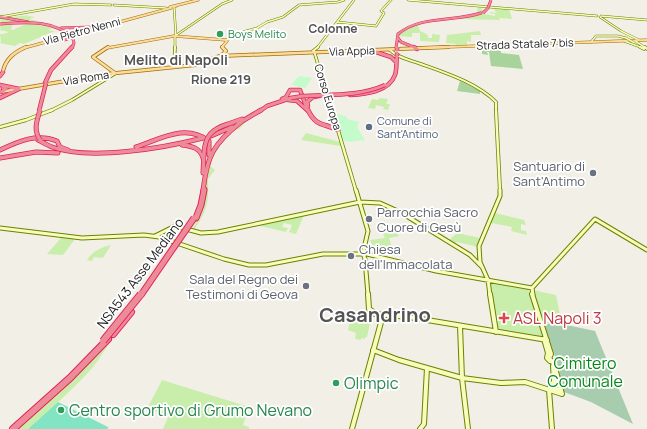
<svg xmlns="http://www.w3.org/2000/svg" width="647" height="429" viewBox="0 0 647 429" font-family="Manrope,sans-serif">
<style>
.grass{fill:#c9eeab}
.forest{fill:#a8d39a}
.cemetery{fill:#a7ccae}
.park{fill:#c3fcca}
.pitch{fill:#82e4c2}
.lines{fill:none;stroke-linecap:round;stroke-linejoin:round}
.secondary-far4-casing{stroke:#6c8000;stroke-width:2.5}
.secondary-far3-casing{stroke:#6c8000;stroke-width:3.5}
.secondary-far2-casing{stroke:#6c8000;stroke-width:4}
.secondary-far1-casing{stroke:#6c8000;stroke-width:5}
.secondary-casing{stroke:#6c8000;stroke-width:6}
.primary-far1-casing{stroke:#9e7100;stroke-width:3}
.primary-casing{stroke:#9e7100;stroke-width:4}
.highway-far4-casing{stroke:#e51f5a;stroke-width:3}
.highway-far3-casing{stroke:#e51f5a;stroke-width:4.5}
.highway-far2-casing{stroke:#e51f5a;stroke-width:5}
.highway-far1-casing{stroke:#e51f5a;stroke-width:7}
.highway-casing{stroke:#e51f5a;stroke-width:8}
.secondary-far4{stroke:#f6fdba;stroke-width:1.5}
.secondary-far3{stroke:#f6fdba;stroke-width:2}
.secondary-far2{stroke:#f6fdba;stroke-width:2.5}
.secondary-far1{stroke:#f6fdba;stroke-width:3}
.secondary{stroke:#f6fdba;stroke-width:4}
.primary-far1{stroke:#ffda9f;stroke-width:2}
.primary{stroke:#ffda9f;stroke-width:2.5}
.highway-far4{stroke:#ec8c99;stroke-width:2}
.highway-far3{stroke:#ec8c99;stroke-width:3}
.highway-far2{stroke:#ec8c99;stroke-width:3.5}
.highway-far1{stroke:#ec8c99;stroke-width:5}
.highway{stroke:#ec8c99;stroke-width:6}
.secondary-bridge-casing{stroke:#6c8000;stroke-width:2.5;stroke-linecap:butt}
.highway-bridge-far4-casing{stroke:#e51f5a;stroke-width:3;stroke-linecap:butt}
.highway-bridge-far3-casing{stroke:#e51f5a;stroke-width:4.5;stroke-linecap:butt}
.highway-bridge-far2-casing{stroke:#e51f5a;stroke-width:5;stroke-linecap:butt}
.highway-bridge-far1-casing{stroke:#e51f5a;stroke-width:7;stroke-linecap:butt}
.highway-bridge-casing{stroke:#e51f5a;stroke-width:8;stroke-linecap:butt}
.secondary-bridge{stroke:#f6fdba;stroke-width:1.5}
.highway-bridge-far4{stroke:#ec8c99;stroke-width:2}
.highway-bridge-far3{stroke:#ec8c99;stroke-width:3}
.highway-bridge-far2{stroke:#ec8c99;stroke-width:3.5}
.highway-bridge-far1{stroke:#ec8c99;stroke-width:5}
.highway-bridge{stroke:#ec8c99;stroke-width:6}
.leisure-dot{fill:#2e9e5b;stroke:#fff;stroke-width:1.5}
.service-dot{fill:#5c6f8a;stroke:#fff;stroke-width:1.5}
.worship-dot{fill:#6b7280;stroke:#fff;stroke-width:1.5}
.health-dot{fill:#e0444e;stroke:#fff;stroke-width:1.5}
.labels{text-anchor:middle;stroke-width:3.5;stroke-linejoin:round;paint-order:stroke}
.far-street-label{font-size:11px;fill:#212121;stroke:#fff}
.far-leisure-label{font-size:11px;fill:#27864d;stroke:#fff;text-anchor:start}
.far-service-label{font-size:11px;fill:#4e5e75;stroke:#fff;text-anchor:start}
.far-neighbourhood-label{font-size:12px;font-weight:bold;fill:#545454;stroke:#fff}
.far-quarter-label{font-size:13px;font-weight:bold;fill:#545454;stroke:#fff}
.worship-label{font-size:13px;fill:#5b616d;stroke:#fff;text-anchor:end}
.street-label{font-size:13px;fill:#212121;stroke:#fff}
.far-district-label{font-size:14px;font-weight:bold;fill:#545454;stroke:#fff}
.near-health-label{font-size:16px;fill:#be3a42;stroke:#fff;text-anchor:start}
.near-park-label{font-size:16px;fill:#068817;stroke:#fff}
.near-leisure-label{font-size:16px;fill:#27864d;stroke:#fff;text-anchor:start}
.near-district-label{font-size:20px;font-weight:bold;fill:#545454;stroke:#fff}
</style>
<rect width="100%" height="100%" fill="#f2efe7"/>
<path class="grass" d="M478 7 487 11 485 14 495 16V14L490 13V12L497 13 495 11 494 7 509 8 512 19 499 18 500 20 458 19 483 14 477 12Z
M2 14 13 17 28 15 27 16 35 17 29 19 37 21 16 22 11 26 13 27 10 29 13 30 28 23 59 29 53 28 48 30 55 31 24 44 20 43 15 46 0 43 1 42 0 34H6H4L9 32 0 30 1 23 0 18 3 16Z
M418 25 420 31 427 34H425L428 35V38H432V34L440 35 439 42 420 41V33H412V37L398 36 404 30Z
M480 31 481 35H471V42L467 41V46H455L456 44 446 43 447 35Z
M379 98 388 99 386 104H390L388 110 383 109 384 107 376 105 375 109 368 108 372 99 378 100Z
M248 120 239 129C227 129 213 156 210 166L215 170 208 179C209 204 207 210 194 230H192C197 220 202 212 204 202 207 191 205 181 207 171 211 151 229 127 248 120Z
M306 133 340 142 341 146 301 140Z
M495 213 524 220 526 225 521 224V230L526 231 527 235 511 231 512 227 491 223Z
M304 215 296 234 289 232 292 225 284 223 282 227 288 228 286 232 256 225Z
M396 231 399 236 389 238 392 247 381 248V251H377V246L373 247 370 240 385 238 383 234Z
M457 233 480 238 478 247 457 242 454 243 449 240Z
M61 238 75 239 63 255 47 254Z
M111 245 103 258 94 257 92 261 87 260C92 252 101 247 111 245Z
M490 281 528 288 543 338 497 331Z
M533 290 556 295 562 324H544Z
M350 320 370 323 367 337H365V339L361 338V340L355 339 356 333 348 330Z
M113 336H114C107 346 101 357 93 367 74 389 50 409 28 429H17Z
M162 380 249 407 243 425 249 427V429H163L169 415 147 409Z"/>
<path class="forest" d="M500 46 501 53 519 55 523 69 491 66 489 52H487L488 55 482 54V51L474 47Z
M460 81 480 91V94L457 91Z"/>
<path class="cemetery" d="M544 324H562L595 331 633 424 591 402 564 392 559 372 560 371Z"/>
<path class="park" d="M299 76 312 78 305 88 291 85Z
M333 113 346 116 347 119 359 122 357 127 365 140 349 142 342 140Z"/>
<path class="pitch" d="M58 402 108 427H109L107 429H28Z"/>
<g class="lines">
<g class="secondary-far4-casing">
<path id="secondary-far4" d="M408 0 597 16
M114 5 166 8
M174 7 176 36
M384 13 381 11 391 0
M601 16 647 20
M0 17 74 4 111 5
M600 17 621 31 639 40 635 41 646 48
M337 22 376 26 384 13
M175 36 222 4 232 0
M226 40 239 33 257 28 267 22 283 17 299 5 338 2 344 0
M624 41 643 48
M591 42 596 36H618L626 38
M175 48V37
M317 48 354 0"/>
</g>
<g class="secondary-far3-casing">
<path id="secondary-far3" d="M640 47 644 49
M645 47 647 49
M390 50C398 58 410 60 421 64 446 73 477 83 496 102V111
M313 51 318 47
M314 51 332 111
M174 67 175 47
M50 111 72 100 116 73"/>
</g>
<g class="secondary-far2-casing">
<path id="secondary-far2" d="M332 110 356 191
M496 110 500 191
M0 127 26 120 52 110"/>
</g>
<g class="secondary-far1-casing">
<path id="secondary-far1" d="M356 190 368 231 363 253 365 259
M0 228 82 238 144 235 159 237 224 259 249 265H266L323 254H367L436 271 532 288
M155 236 175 226 201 233 218 232 360 202 380 203 400 212 470 255 482 267
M365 259 368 295
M532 288 595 219 647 250
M532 288 533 295
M490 295 488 280 480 262 479 246 500 196V190"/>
</g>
<g class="secondary-casing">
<path id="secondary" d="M368 294 369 309 382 318
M490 294 496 332
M532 294 551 354 549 358 554 364 562 394
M375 314 409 317 547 340
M460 326 462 378 468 429
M544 339 548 353 547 358 550 361
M373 350 399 360 462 378 501 383 525 382 562 394
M552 385 561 393
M549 390 554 381 553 366
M549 390 552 429
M352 429 383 315
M420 429 424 424 427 368"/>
</g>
<g class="primary-far1-casing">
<path id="primary-far1" d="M176 6 170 7 198 0
M174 36 226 40
M24 48 171 8
M107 48 174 36
M223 48 222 47 227 41
M421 48 647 40"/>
</g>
<g class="primary-casing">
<path id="primary" d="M221 56 226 51 222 47
M93 57 108 47
M93 57 115 73
M3 71C6 58 15 52 26 47
M0 92 107 74 195 65 220 56 448 47"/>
</g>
<g class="highway-far4-casing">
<path id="highway-far4" d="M0 17 28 22
M61 28 95 27
M80 32 87 30 88 32
M71 36V38L64 40 60 39 75 33
M72 36 81 35 94 28
M398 38 401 42 416 48
M51 39 61 40
M72 48 74 43 73 39
M396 48 398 34C421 15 454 22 481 13"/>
</g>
<g class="highway-far3-casing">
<path id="highway-far3" d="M414 47 417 49
M370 50 391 57 395 61
M0 76 3 72
M45 83 51 70 72 47
M0 85 19 89 0 98
M1 92 6 89 3 88
M350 95C365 94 389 92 395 75 397 69 396 62 397 56
M282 99 286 97 290 90H300L308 111
M288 100 297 101 307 110
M308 106 307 102 313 97 319 96
M260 111 267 106 291 98"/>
</g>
<g class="highway-far2-casing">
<path id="highway-far2" d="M308 110C316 127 324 123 338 130
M239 123 261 110
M228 124 242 119
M211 136 232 127
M38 140C42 142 47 145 52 147 89 161 164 148 203 138
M182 145C192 146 200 148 203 158
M136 147C161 139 185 123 209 141V155
M0 150C19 141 37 133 57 141L60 147 68 150
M0 158 36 152 58 153
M203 173 204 153
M203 191C207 156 213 144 241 122"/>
</g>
<g class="highway-far1-casing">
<path id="highway-far1" d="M196 218 201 205 204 190"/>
</g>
<g class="highway-casing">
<path id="highway" d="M113 334 131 312
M13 429 70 378 108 339"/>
</g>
<use href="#secondary-far4" class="secondary-far4"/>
<use href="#secondary-far3" class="secondary-far3"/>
<use href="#secondary-far2" class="secondary-far2"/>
<use href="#secondary-far1" class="secondary-far1"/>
<use href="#secondary" class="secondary"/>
<use href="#primary-far1" class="primary-far1"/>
<use href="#primary" class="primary"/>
<use href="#highway-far4" class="highway-far4"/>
<use href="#highway-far3" class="highway-far3"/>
<use href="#highway-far2" class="highway-far2"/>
<use href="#highway-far1" class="highway-far1"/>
<use href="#highway" class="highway"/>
<g class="secondary-bridge-casing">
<path id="secondary-bridge" d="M626 38 633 42"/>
</g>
<g class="highway-bridge-far4-casing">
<path id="highway-bridge-far4" d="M483 13 488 8 491 0
M0 24C26 22 54 19 74 39"/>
</g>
<g class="highway-bridge-far3-casing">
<path id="highway-bridge-far3" d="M397 48V50
M397 53V56
M301 96C330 94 358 97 385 85
M291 98 303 96
M39 111 46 83"/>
</g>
<g class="highway-bridge-far2-casing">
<path id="highway-bridge-far2" d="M40 110C37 121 33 129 40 140
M204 153C205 136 212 129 228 124"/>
</g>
<g class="highway-bridge-far1-casing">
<path id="highway-bridge-far1" d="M141 295 194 218"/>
</g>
<g class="highway-bridge-casing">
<path id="highway-bridge" d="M103 341 141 294"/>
</g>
<use href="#secondary-bridge" class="secondary-bridge"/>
<use href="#highway-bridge-far4" class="highway-bridge-far4"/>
<use href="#highway-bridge-far3" class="highway-bridge-far3"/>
<use href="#highway-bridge-far2" class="highway-bridge-far2"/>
<use href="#highway-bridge-far1" class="highway-bridge-far1"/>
<use href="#highway-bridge" class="highway-bridge"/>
</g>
<g class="leisure-dot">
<circle cx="220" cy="34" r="4"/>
<circle cx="336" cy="383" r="4"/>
<circle cx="61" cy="410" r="4"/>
</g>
<circle class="service-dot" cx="369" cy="127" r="4"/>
<g class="worship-dot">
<circle cx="593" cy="173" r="4"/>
<circle cx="369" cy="219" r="4"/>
<circle cx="351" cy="256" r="4"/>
<circle cx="306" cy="286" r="4"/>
</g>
<path class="health-dot" d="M502 312h4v4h4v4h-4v4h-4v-4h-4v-4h4z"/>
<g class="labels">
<g class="far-street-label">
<text transform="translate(82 31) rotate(-15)" y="4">Via Pietro Nenni</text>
<text transform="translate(525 44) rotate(-2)" y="4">Strada Statale 7 bis</text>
<text transform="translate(352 51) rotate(-2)" y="4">Via Appia</text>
<text transform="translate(86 78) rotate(-9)" y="4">Via Roma</text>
<text transform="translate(328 97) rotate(73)" y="4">Corso Europa</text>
</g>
<g class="far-leisure-label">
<text x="228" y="38">Boys Melito</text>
</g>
<g class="far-service-label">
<text x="377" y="125">Comune di<tspan x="377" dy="13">Sant'Antimo</tspan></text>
</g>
<g class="far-neighbourhood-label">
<text x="333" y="33">Colonne</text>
</g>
<g class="far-quarter-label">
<text x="221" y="84">Rione 219</text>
</g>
<g class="worship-label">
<text x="585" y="171">Santuario di<tspan x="585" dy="15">Sant'Antimo</tspan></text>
<text x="377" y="217" text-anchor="start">Parrocchia Sacro<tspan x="377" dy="15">Cuore di Gesù</tspan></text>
<text x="359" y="254" text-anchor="start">Chiesa<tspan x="359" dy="15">dell'Immacolata</tspan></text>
<text x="298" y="284">Sala del Regno dei<tspan x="298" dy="15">Testimoni di Geova</tspan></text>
</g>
<g class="street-label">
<text transform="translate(140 273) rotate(-53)" y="5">NSA543 Asse Mediano</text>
</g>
<g class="far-district-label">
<text x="176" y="65">Melito di Napoli</text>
</g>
<g class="near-health-label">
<text x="513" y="324">ASL Napoli 3</text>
</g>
<g class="near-park-label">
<text x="585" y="369">Cimitero<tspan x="585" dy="18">Comunale</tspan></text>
</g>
<g class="near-leisure-label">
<text x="344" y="389">Olimpic</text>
<text x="69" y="416">Centro sportivo di Grumo Nevano</text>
</g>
<g class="near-district-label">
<text x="375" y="322">Casandrino</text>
</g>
</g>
</svg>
